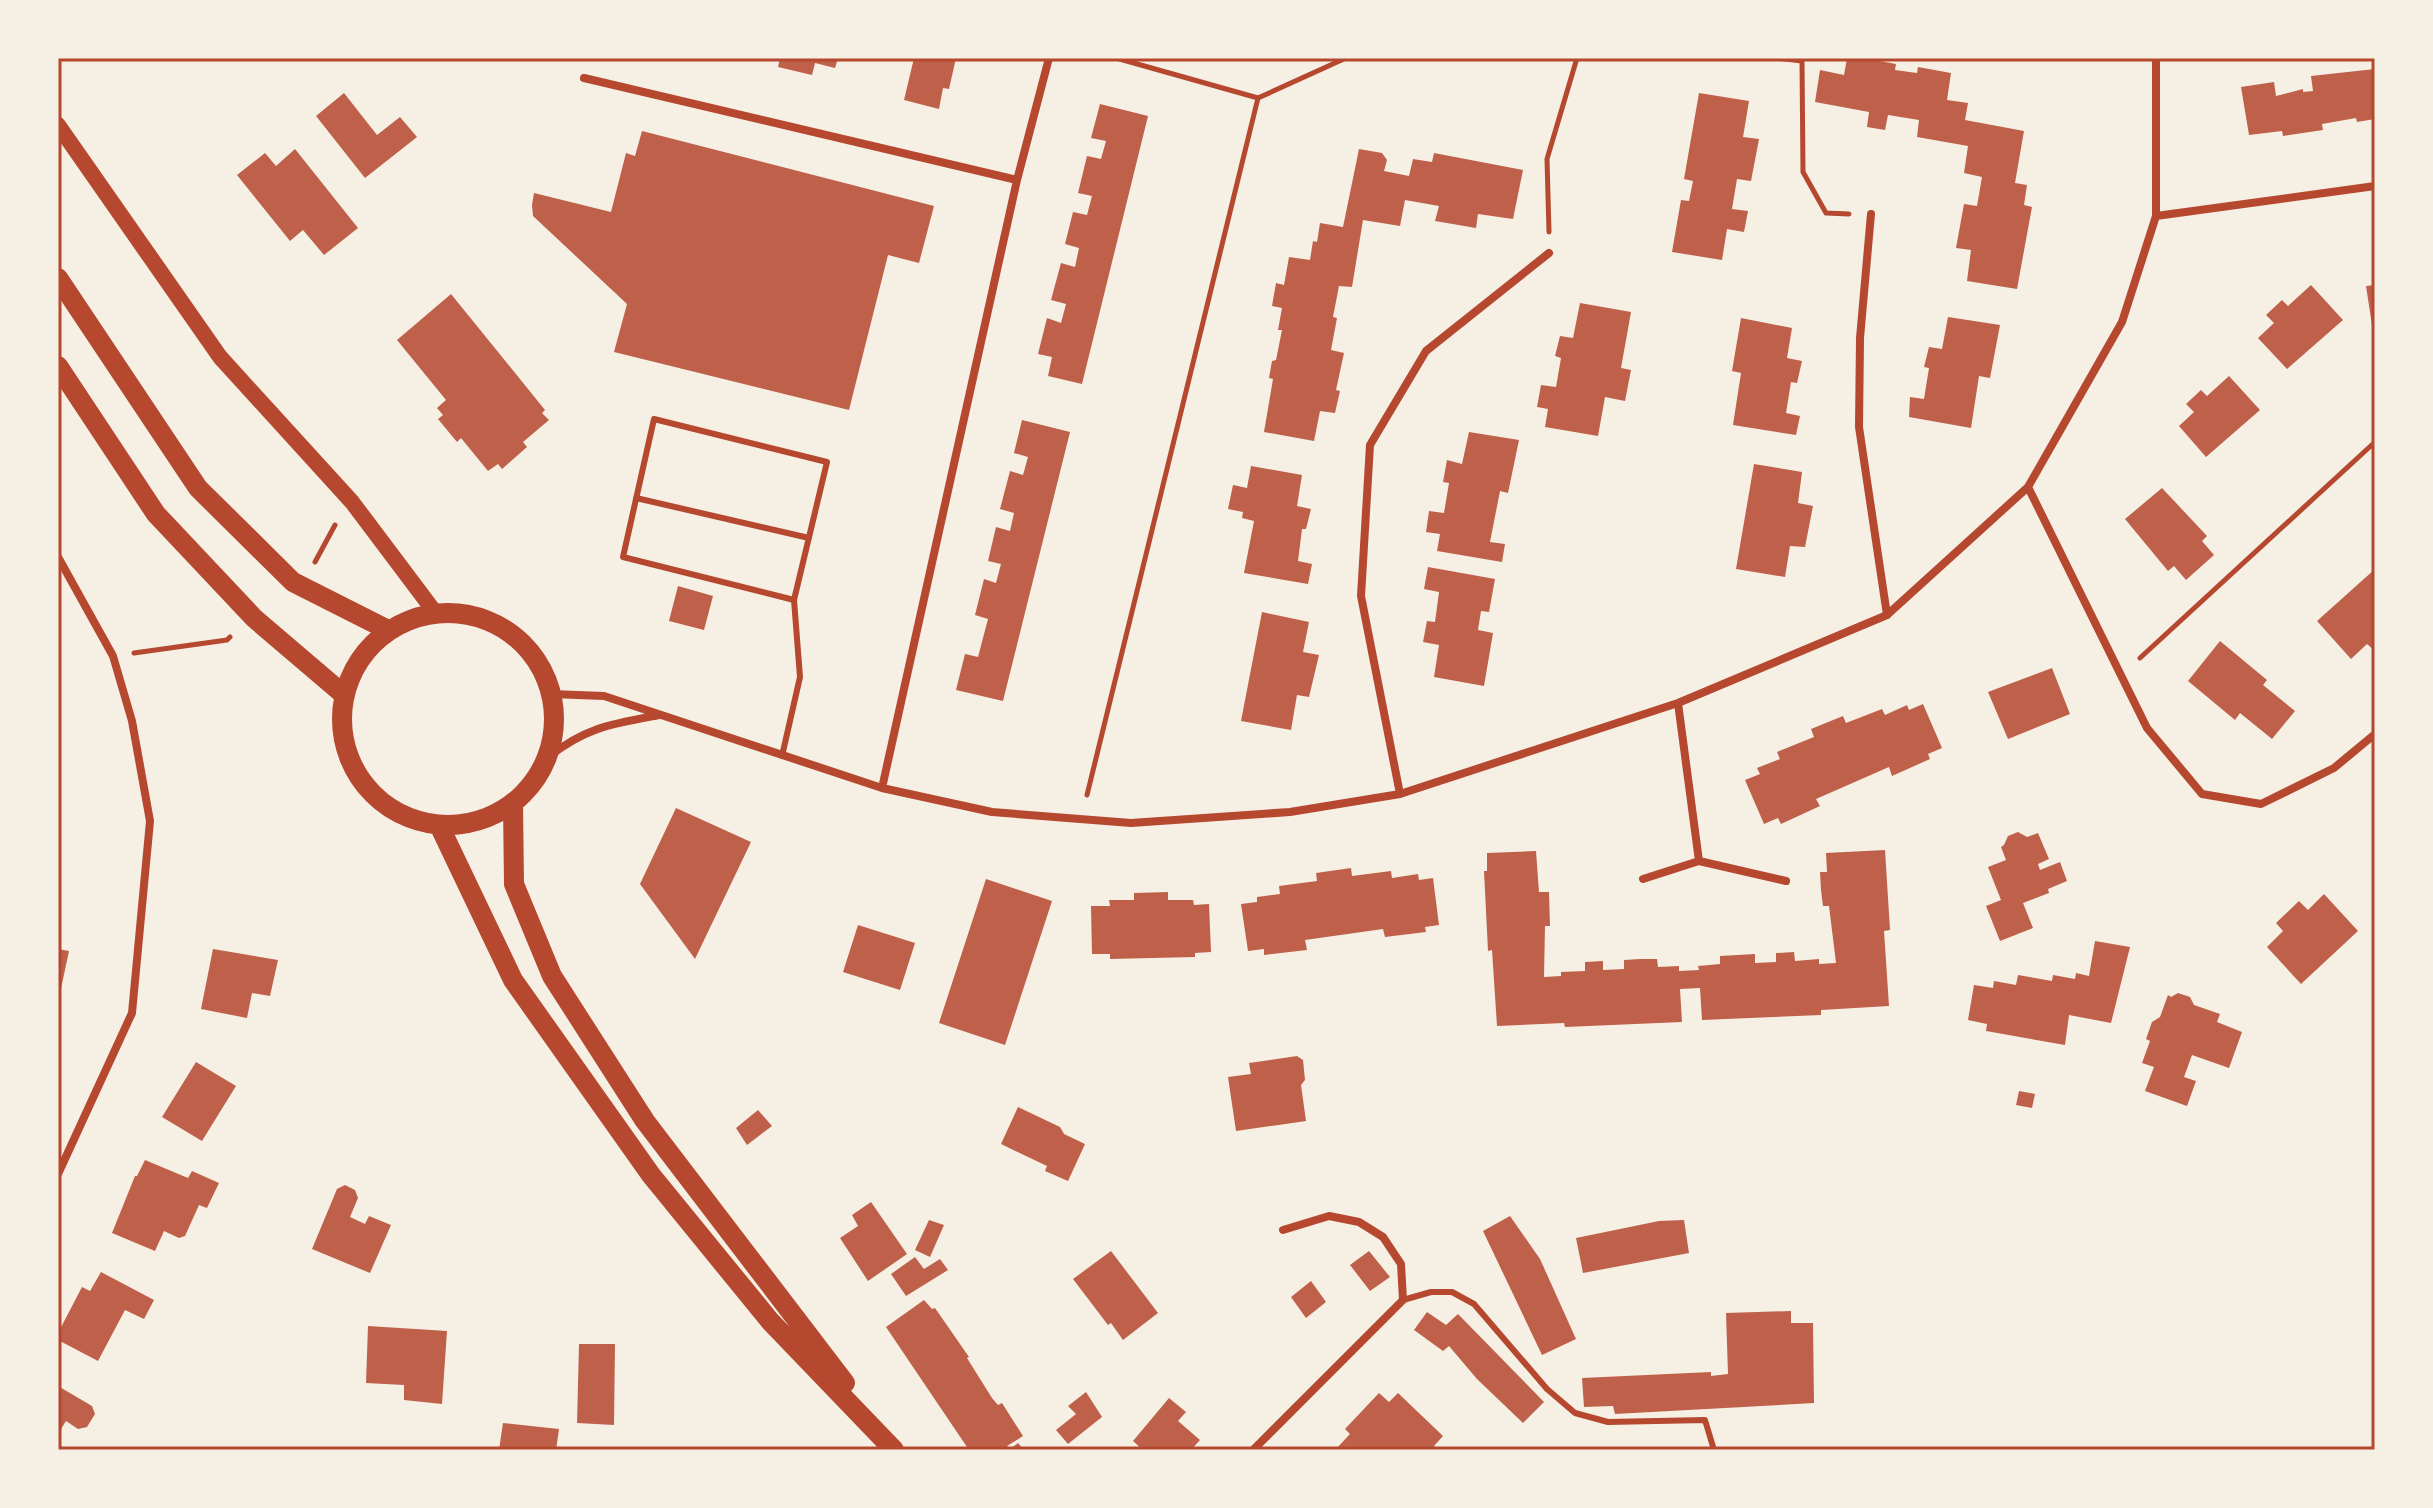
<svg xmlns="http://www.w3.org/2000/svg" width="2433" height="1508" viewBox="0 0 2433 1508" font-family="'Fira Sans Condensed',sans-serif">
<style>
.building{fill:#bf614a}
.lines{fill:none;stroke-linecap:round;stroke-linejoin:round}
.path{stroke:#b5482f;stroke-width:5}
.service{stroke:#b5482f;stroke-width:6}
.minor{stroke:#b5482f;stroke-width:8}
.secondary{stroke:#b5482f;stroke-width:16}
.primary{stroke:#b5482f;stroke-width:20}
.neatline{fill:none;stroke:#b5482f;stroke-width:3}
</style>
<rect width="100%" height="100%" fill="#f6efe4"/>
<path class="building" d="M780 58H838L835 68 815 63 812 75 778 67Z
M914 58H956L949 89 943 88 939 109 904 100Z
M1847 58H1864L1896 64 1895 70 1917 73 1918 67 1951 73 1947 100 1968 103 1965 120 2024 131 2015 183 2027 185 2024 205 2032 207 2017 289 1967 281 1971 250 1956 248 1964 204 1977 206 1982 177 1964 173 1968 146 1917 137 1919 120 1888 115 1885 130 1867 127 1869 112 1815 102 1820 70 1844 75Z
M2375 69V119L2357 122 2356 118 2322 124 2323 130 2283 136 2282 131 2249 135 2241 87 2274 82 2276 96 2303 89V92L2313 91 2311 76Z
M344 93 377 135 400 117 417 137 365 178 316 116Z
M1699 93 1749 101 1743 137 1759 139 1751 181 1737 179 1732 209 1748 211 1744 232 1727 229 1722 260 1672 252 1681 200 1689 201 1693 181 1684 179Z
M1100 104 1148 116 1082 384 1048 376 1052 357 1038 354 1047 318 1061 323 1066 304 1051 300 1061 263 1075 267 1079 248 1065 244 1073 212 1087 215 1092 196 1078 193 1087 156 1101 159 1106 141 1091 138Z
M642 131 934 206 919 263 888 255 849 410 614 352 627 304 533 216 532 205 534 193 611 212 626 153 635 156Z
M295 149 358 228 324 255 303 230 290 241 237 175 265 153 276 166Z
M1359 149 1382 153 1387 160 1384 171 1409 176 1413 159 1432 162 1434 153 1523 170 1513 219 1478 214 1476 228 1435 221 1439 206 1405 200 1400 226 1363 220 1352 287 1339 286 1333 317 1337 318 1331 350 1344 353 1336 390 1340 391 1335 413 1320 411 1314 441 1264 432 1273 379 1269 378 1272 361 1276 360 1282 330H1278L1282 308 1272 306 1276 283 1284 285 1289 257 1310 260 1313 241 1317 242 1320 223 1343 227Z
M2311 285 2343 320 2287 369 2258 338 2274 323 2266 315 2282 300 2288 306Z
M2375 285V324L2372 325 2366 286Z
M451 294 545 410 542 413 549 420 523 442 527 447 502 469 498 464 488 471 461 438 457 442 438 419 443 415 437 408 446 400 397 340Z
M1580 303 1631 312 1621 368 1631 370 1625 401 1605 397 1598 436 1545 427 1548 409 1537 407 1541 385 1556 387 1561 358 1555 356 1560 336 1573 338Z
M1948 317 2000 325 1990 378 1979 376 1971 428 1909 417 1910 397 1924 399 1929 368 1924 367 1929 347 1942 349Z
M1741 318 1792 328 1787 358 1802 361 1797 383 1791 382 1786 413 1800 416 1796 435 1733 425 1741 373 1732 371Z
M2229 376 2260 410 2206 457 2179 426 2194 412 2186 404 2201 390 2207 396Z
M1022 420 1070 432 1003 701 956 690 965 654 978 657 988 619 975 615 984 579 996 583 1001 564 988 561 996 527 1010 531 1014 513 1000 509 1010 471 1023 475 1028 457 1014 453Z
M1469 432 1519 440 1508 493 1500 491 1490 542 1505 544 1502 562 1437 551 1440 534 1426 532 1429 511 1444 513 1449 483 1443 482 1447 460 1462 464Z
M1754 464 1802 472 1798 503 1813 506 1805 547 1790 546 1785 577 1736 569Z
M1251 466 1302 475 1297 506 1311 509 1306 529H1302L1298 561 1312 564 1308 584 1244 573 1254 521 1242 518 1243 512 1228 509 1233 485 1247 488Z
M2162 488 2207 536 2202 541 2214 555 2186 580 2174 566 2168 571 2125 519Z
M1428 567 1495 579 1489 612 1481 611 1478 630 1493 633 1484 686 1434 677 1439 645 1423 642 1427 621 1435 622 1439 592 1424 589Z
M2375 569V651L2367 644 2351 659 2317 621Z
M678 586 713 596 704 630 669 621Z
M1262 612 1309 622 1303 652 1319 655 1309 697 1297 695 1291 730 1241 721Z
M2220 641 2267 680 2263 685 2295 711 2272 739 2240 713 2235 720 2188 681Z
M2052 668 2070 714 2008 739 1988 692Z
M1923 704 1942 748 1928 754 1930 759 1892 776 1889 767 1816 799 1820 806 1781 824 1778 818 1764 824 1745 780 1760 774 1757 768 1780 759 1777 752 1814 737 1811 729 1843 716 1846 723 1882 709 1885 715 1907 705 1909 710Z
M676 808 751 842 695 959 640 884Z
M2018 832 2027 837 2038 833 2049 859 2038 864 2040 870 2060 862 2067 881 2048 889 2049 893 2023 903 2033 928 2000 941 1986 906 2001 900 1988 867 2006 860 2001 847 2004 845 2008 836Z
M1885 850 1890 930 1884 931 1889 1006 1821 1010V1015L1702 1020 1700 988 1680 989 1682 1022 1565 1027 1564 1023 1497 1026 1492 950 1488 951 1484 871H1487V853L1536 851 1539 892H1549L1550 926H1545L1544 977 1561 976V972L1585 971V962L1603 961V970L1624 969V960L1640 959H1657L1658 967 1679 966V971L1699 970 1698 966 1720 964V956L1755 954V963L1776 962V953L1794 952 1795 961 1819 959V964L1836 963 1829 906H1823L1821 890 1820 872H1827L1826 853Z
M1351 868 1352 876 1391 871 1392 878 1418 874 1419 880 1433 878 1439 925 1425 927 1426 932 1385 937 1383 929 1305 940 1307 950 1264 955V949L1248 951 1241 904 1257 902V897L1280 894 1279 886 1317 881 1316 873Z
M986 879 1052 901 1005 1045 939 1023Z
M1168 892V900H1193L1194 905 1209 904 1211 952 1195 953V957L1110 959V954H1092L1091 906H1110L1109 900H1134V893Z
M2324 894 2358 931 2301 984 2267 947 2283 931 2276 923 2299 901 2308 910Z
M858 925 915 943 900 990 843 972Z
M2095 941 2130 947 2111 1023 2069 1015 2065 1045 1986 1031 1987 1024 1968 1020 1974 985 1993 988 1994 981 2016 985 2018 975 2052 981 2053 975 2075 979 2076 973 2089 976Z
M58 949 69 951 59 998H58Z
M213 949 278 960 270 996 252 993 247 1018 201 1009Z
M2178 993 2190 997 2194 1005 2220 1014 2217 1022 2242 1032 2229 1068 2192 1055 2184 1077 2196 1081 2187 1106 2145 1091 2154 1067 2142 1063 2150 1041 2146 1039 2152 1022 2160 1017 2168 995 2171 997Z
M1297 1056 1303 1060 1305 1080 1301 1085 1306 1121 1236 1131 1228 1077 1251 1074 1249 1063Z
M196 1062 236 1086 202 1141 162 1117Z
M2019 1091 2035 1094 2032 1108 2016 1105Z
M1018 1107 1060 1127 1064 1134 1085 1144 1068 1181 1045 1171 1047 1166 1001 1144Z
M758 1110 772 1126 747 1145 736 1128Z
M145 1160 188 1178 192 1171 219 1183 207 1208 199 1205 185 1236 179 1238 164 1231 155 1251 112 1233 135 1176H137Z
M345 1185 355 1190 358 1198 350 1217 365 1224 369 1216 391 1225 370 1273 312 1249 337 1189Z
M871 1202 907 1254 868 1281 840 1238 858 1226 852 1215Z
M1510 1216 1540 1259 1576 1339 1542 1355 1483 1231Z
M929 1220 944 1225 930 1257 915 1250Z
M1684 1220 1689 1253 1583 1273 1576 1238 1659 1221Z
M1111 1251 1158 1313 1123 1340 1111 1323 1108 1325 1073 1279Z
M1369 1251 1390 1277 1370 1291 1350 1265Z
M915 1257 924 1269 940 1259 948 1270 906 1296 891 1274Z
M101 1272 154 1300 144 1319 125 1310 98 1361 58 1340V1333L82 1287 90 1291Z
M1311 1281 1326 1302 1306 1318 1291 1297Z
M924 1300 932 1309 935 1308 969 1357 967 1358 992 1398 998 1405 1002 1403 1023 1436 1007 1446 1010 1449 1018 1443 1024 1450H969L886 1327Z
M1791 1311V1323H1813L1814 1403 1615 1414 1613 1406 1584 1407 1582 1378 1711 1372V1376L1728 1374 1726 1313Z
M1427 1312 1446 1325 1458 1314 1544 1402 1523 1423 1477 1379 1449 1346 1443 1351 1414 1330Z
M368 1326 447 1331 442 1404 404 1400V1385L366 1383Z
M579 1344H615L614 1425 577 1423Z
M58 1386 92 1406 95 1414 87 1427 78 1429 66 1421 58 1434Z
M1086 1392 1102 1417 1068 1444 1056 1430 1076 1414 1068 1406Z
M1379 1393 1389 1402 1398 1393 1443 1436 1434 1446 1438 1450H1335L1350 1434 1345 1429Z
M1169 1398 1186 1412 1178 1421 1200 1440 1191 1450H1143L1133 1441Z
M503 1423 559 1429 556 1450H499Z"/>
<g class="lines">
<path class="path" d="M1116 58 1258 98
M1777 58 1802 61 1803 172 1826 213 1849 214
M1549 232 1547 159 1577 58
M315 562 335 525
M134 653 227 640 230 637
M2140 658 2375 442
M1087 795 1258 98 1346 58"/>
<path class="service" d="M636 498 809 538
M782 756 800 677 794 600 827 462 654 419 623 557 794 600
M1403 1300 1431 1292H1452L1474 1304 1547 1389 1575 1413 1608 1422 1705 1420 1714 1450"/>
<path class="minor" d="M584 78 1017 180
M1871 214 1860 338 1859 427 1887 615
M2156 216 2375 186
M2028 487 2147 728 2202 794 2261 804 2334 768 2375 734
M58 557 113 656 132 721 150 821 132 1013 58 1174
M551 694 604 696 882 788 992 812 1131 823 1290 812 1400 794 1678 703 1887 615 2028 487 2122 322 2156 216V58
M548 757C587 727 611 724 659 715
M882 788 1017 180 1049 58
M1400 794 1361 596 1370 445 1426 351 1549 253
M1699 861 1786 881
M1643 879 1699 861 1678 703
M1253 1450 1403 1300 1401 1264 1383 1237 1359 1222 1329 1216 1283 1230"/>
<path class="secondary" d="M58 125 220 357 352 502 434 611"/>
<path class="primary" d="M58 278 198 488 293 582 388 630
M58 366 156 514 254 618 343 694
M342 719a106 106 0 1 1 212 0a106 106 0 1 1-212 0Z
M513 804 514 884 552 976 645 1121 845 1383
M439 825 513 980 651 1175 770 1321 894 1450"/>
</g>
<rect width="2433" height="1508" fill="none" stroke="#f6efe4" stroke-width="120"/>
<rect x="60" y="60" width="2313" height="1388" class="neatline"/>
</svg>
